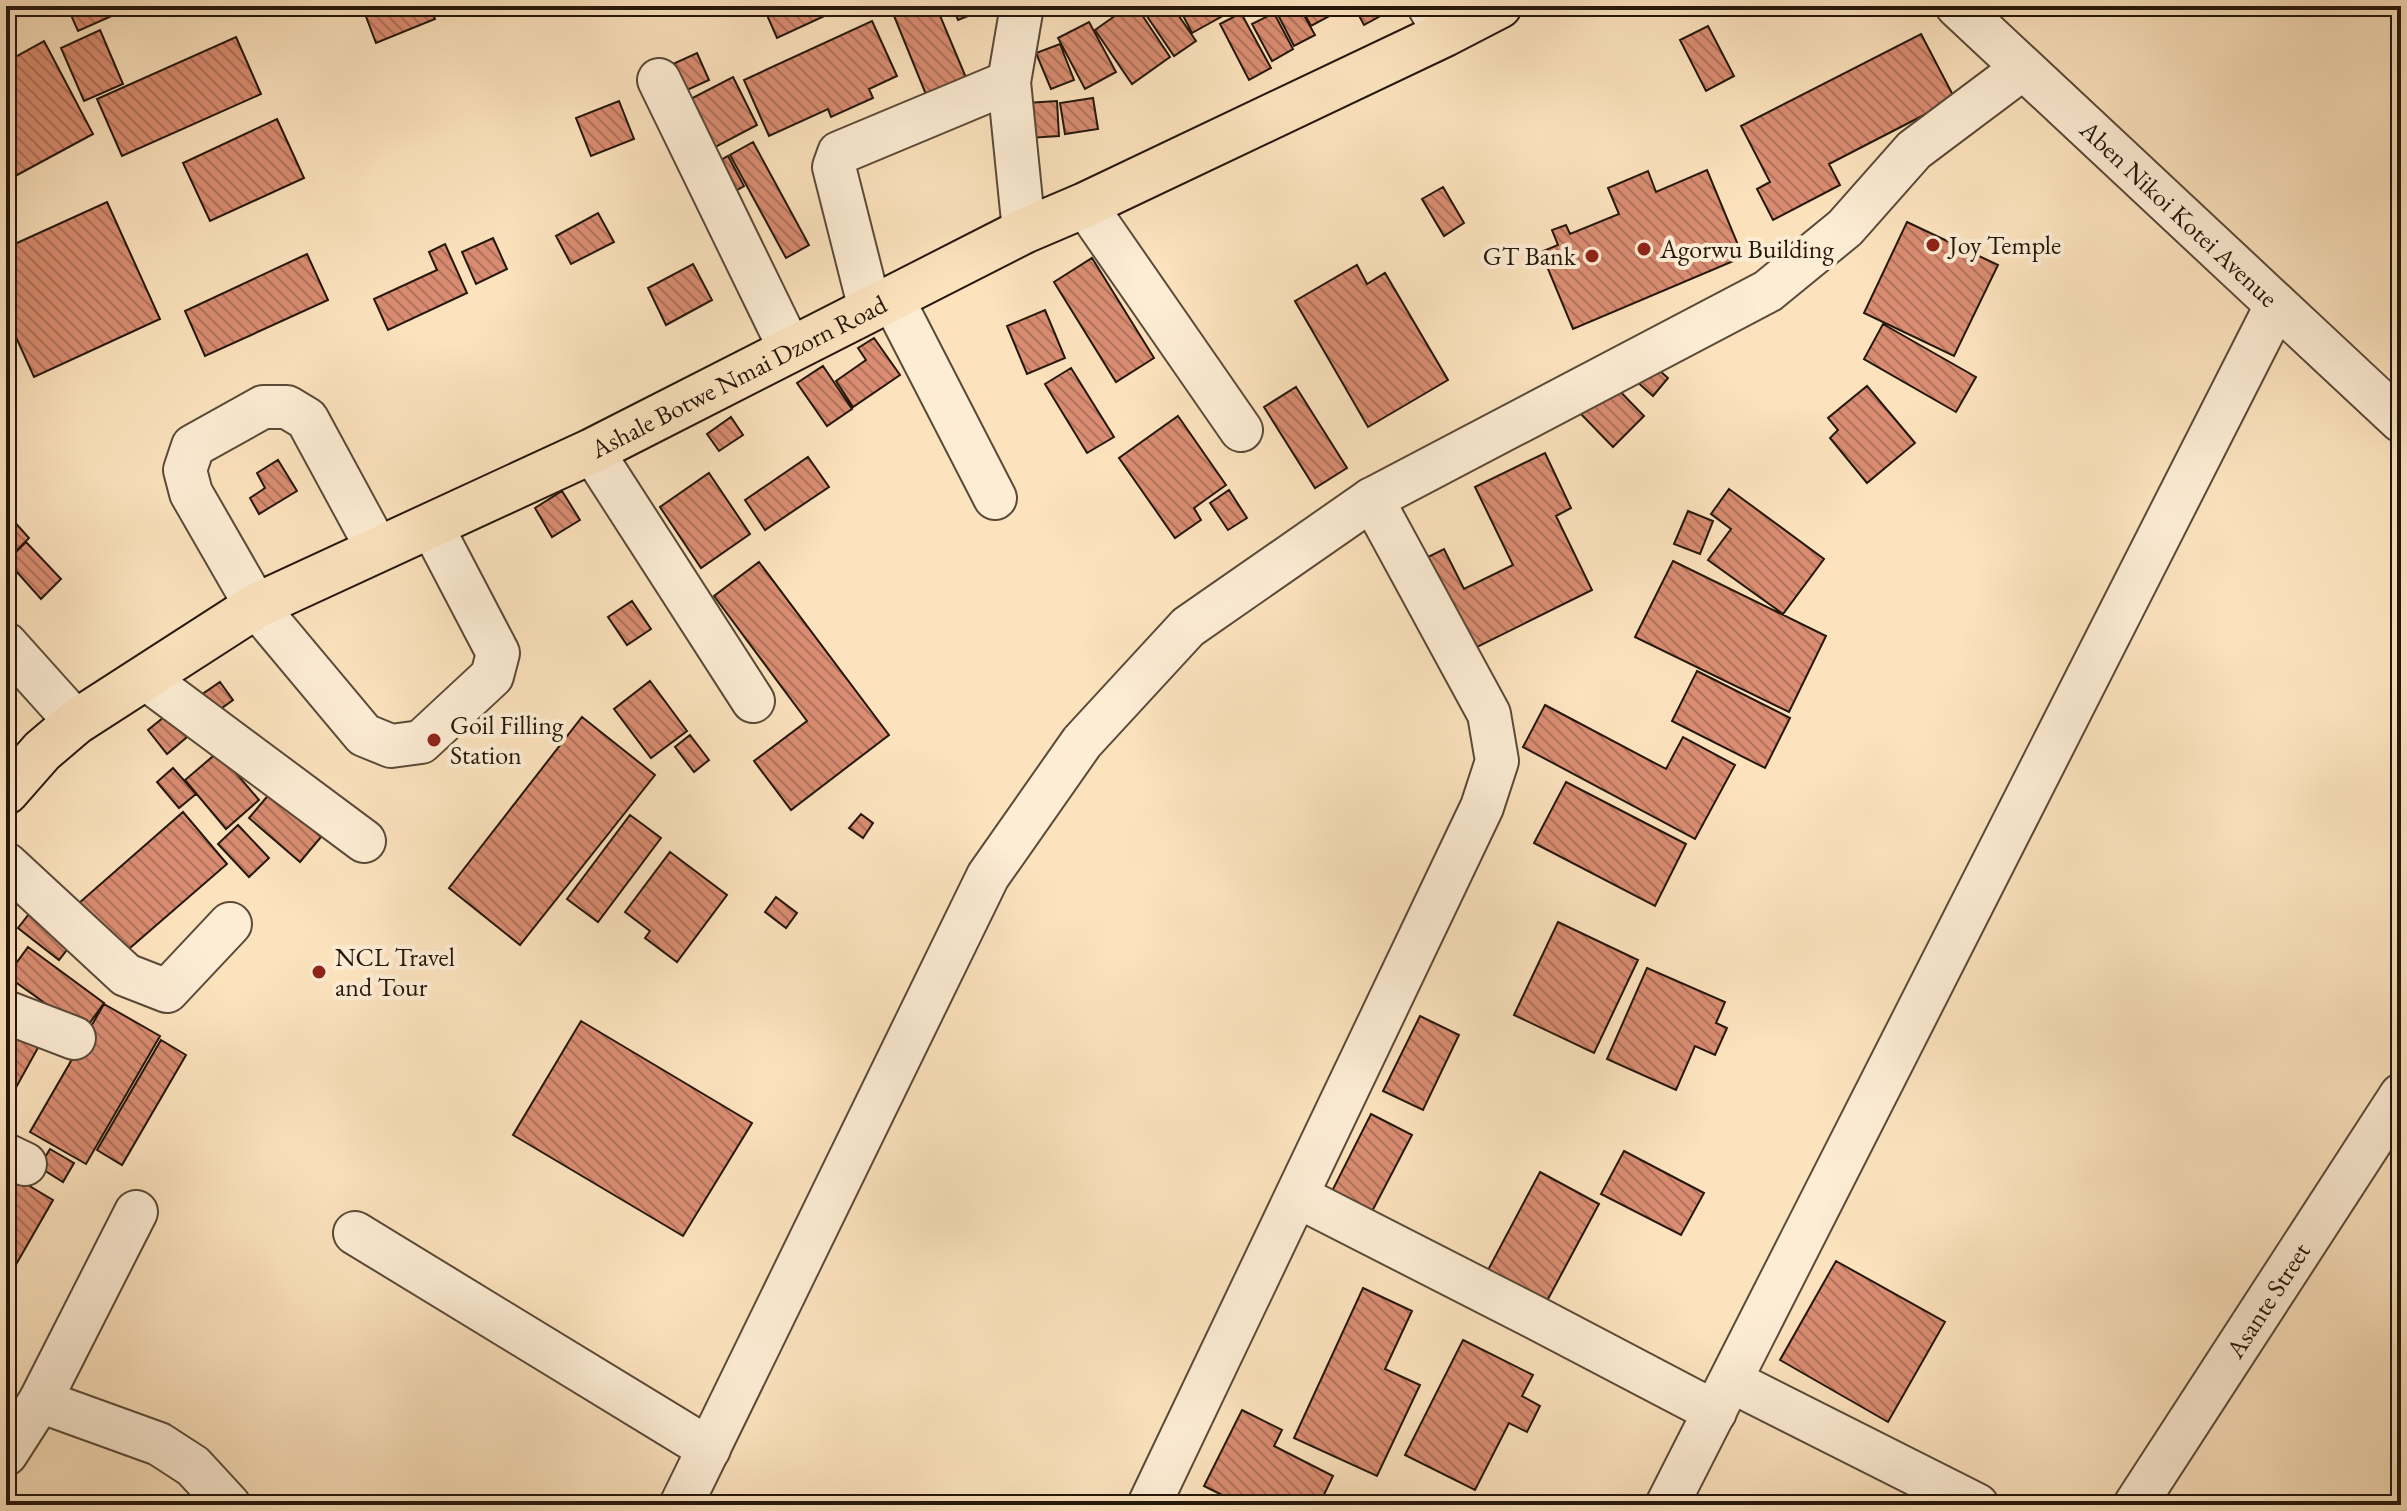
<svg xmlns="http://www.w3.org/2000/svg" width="2407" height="1511" viewBox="0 0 2407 1511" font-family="'EB Garamond',serif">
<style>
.building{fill:url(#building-back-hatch);stroke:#24170b;stroke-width:2}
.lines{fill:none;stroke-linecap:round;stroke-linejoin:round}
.minor-casing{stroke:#5a4a38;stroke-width:46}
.major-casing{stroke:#24170b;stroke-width:48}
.minor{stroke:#fdedd5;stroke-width:42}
.major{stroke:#fce3be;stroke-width:44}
.poi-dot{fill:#8f2418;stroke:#fdedd5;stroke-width:3}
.labels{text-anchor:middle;stroke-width:8;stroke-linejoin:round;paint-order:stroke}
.street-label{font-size:26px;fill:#24170b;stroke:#fdedd5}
.poi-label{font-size:26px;fill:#24170b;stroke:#fdedd5;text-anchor:start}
</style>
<defs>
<pattern id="building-back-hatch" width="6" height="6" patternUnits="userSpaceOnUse" patternTransform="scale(2)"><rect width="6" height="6" fill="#da8d72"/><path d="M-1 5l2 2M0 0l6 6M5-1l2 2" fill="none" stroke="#b1725c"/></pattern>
</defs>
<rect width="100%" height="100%" fill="#fce3be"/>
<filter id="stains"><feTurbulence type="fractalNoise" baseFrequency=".0025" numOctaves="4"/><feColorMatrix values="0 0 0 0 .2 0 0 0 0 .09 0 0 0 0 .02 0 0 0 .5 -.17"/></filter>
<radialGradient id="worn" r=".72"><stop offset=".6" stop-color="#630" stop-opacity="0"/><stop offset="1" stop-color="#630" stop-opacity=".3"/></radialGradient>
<path class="building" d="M67 6H134L78 31Z
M362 6H436L430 8 435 19 376 43Z
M763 6H846L777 38Z
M890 6H936L967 80 927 97Z
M952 6H993L958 20Z
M1129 6H1136L1170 57 1132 84 1095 30Z
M1140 6H1172L1196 41 1174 56Z
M1178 6H1236L1237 8 1192 33Z
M1290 6H1299L1315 35 1294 46 1277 13Z
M1300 6H1332L1335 13 1311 26Z
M1335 6H1356L1340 15Z
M1364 6H1377L1382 15 1364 25 1356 10Z
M1241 13 1271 68 1249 80 1220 24Z
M1274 13 1293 49 1272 61 1252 24Z
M872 21 897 76 869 89 873 98 831 117 828 109 769 136 744 80Z
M1089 22 1116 72 1085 89 1058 38Z
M1708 26 1734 76 1706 91 1680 40Z
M100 30 123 84 84 101 61 48Z
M1921 34 1955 99 1829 164 1840 185 1773 220 1757 189 1770 182 1741 126Z
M236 37 261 94 122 156 97 99Z
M44 41 93 134 6 181V62Z
M1060 44 1074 80 1051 89 1036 53Z
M697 53 709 80 674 96 662 69Z
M733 77 757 125 704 153 679 105Z
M1093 98 1098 129 1065 134 1060 103Z
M619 101 634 139 591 156 576 118Z
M1057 101 1059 136 1028 138 1026 103Z
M277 119 304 178 210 221 183 163Z
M753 142 809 245 786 258 730 155Z
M728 156 744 186 723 198 707 168Z
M1707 170 1743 257 1573 329 1541 252 1558 245 1552 230 1566 225 1570 234 1619 214 1608 188 1648 171 1656 192Z
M1443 187 1464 223 1444 236 1422 199Z
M107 202 160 319 34 377 6 315V248Z
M598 213 614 242 571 264 556 236Z
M1907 222 1998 265 1954 356 1864 313Z
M493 238 507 269 476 284 462 252Z
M445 244 467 293 388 330 374 299 437 270 429 252Z
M307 254 328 300 205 356 185 311Z
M1092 258 1154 358 1116 382 1054 282Z
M693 264 712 300 666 325 648 288Z
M1357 265 1367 284 1385 273 1448 380 1368 427 1295 301Z
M1045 310 1065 358 1027 374 1007 326Z
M1883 324 1976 377 1956 412 1864 359Z
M874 338 900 375 853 407 836 381 866 360 858 348Z
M1651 363 1668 378 1653 396 1636 381Z
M823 366 852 409 827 426 797 383Z
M1071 368 1114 437 1087 453 1045 384Z
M1608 379 1644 416 1613 447 1577 410Z
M1867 386 1915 443 1867 483 1830 438 1838 430 1828 418Z
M1296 387 1347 468 1315 488 1264 407Z
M1178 416 1226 485 1194 508 1201 520 1175 538 1119 458Z
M731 417 743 435 719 451 707 434Z
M1545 453 1571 508 1556 516 1592 590 1463 654 1418 562 1444 549 1464 589 1513 565 1475 487Z
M808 457 829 487 765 530 745 500Z
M278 460 297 491 259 514 250 498 265 488 257 473Z
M709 473 750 534 701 568 660 507Z
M1729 489 1824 559 1783 614 1708 560 1731 529 1711 514Z
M1229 490 1247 518 1228 530 1210 503Z
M562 491 580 520 552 537 535 508Z
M1688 511 1713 521 1700 554 1674 544Z
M10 517 29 538 9 558 6 555V521Z
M26 542 61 579 41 599 7 561Z
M1673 561 1826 636 1789 712 1635 637Z
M759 562 889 735 791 810 754 761 807 721 714 596Z
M632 601 651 629 627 645 608 617Z
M1697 671 1790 718 1765 768 1672 721Z
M650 681 687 731 651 758 614 709Z
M220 682 233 700 215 713 201 695Z
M1545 705 1666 769 1683 737 1735 765 1695 839 1523 747Z
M169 713 187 737 167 754 148 730Z
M582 717 655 775 520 945 449 888Z
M690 735 709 760 694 772 675 747Z
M218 752 259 800 226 829 185 780Z
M173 768 196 794 179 808 157 782Z
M1566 782 1686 844 1655 906 1534 843Z
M271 792 321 837 300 862 249 818Z
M183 812 227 864 123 954 79 903Z
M861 814 873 823 863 838 849 828Z
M630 815 661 838 598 922 567 899Z
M238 825 269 858 249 877 218 844Z
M670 852 727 895 677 962 645 938 650 931 625 912Z
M776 897 797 913 786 928 765 912Z
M36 905 77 937 59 960 18 928Z
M1558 922 1638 960 1594 1053 1514 1015Z
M28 947 104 1003 84 1031 7 976Z
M1647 968 1725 1002 1716 1023 1727 1028 1715 1055 1695 1046 1676 1090 1607 1059Z
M104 1004 160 1036 86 1164 30 1132Z
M1420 1016 1459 1035 1423 1110 1383 1091Z
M581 1021 752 1123 683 1236 513 1135Z
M6 1027 39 1046 13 1093 6 1089Z
M161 1040 186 1055 122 1165 97 1150Z
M1371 1114 1412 1135 1367 1221 1327 1201Z
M50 1149 74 1163 63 1182 39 1167Z
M1624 1151 1704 1193 1681 1235 1601 1194Z
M6 1172 53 1200 6 1282Z
M1540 1172 1599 1204 1547 1301 1488 1270Z
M1836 1261 1945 1322 1888 1422 1780 1360Z
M1363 1288 1412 1311 1385 1369 1420 1385 1377 1476 1294 1438Z
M1463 1340 1533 1375 1522 1396 1540 1406 1527 1432 1509 1423 1475 1490 1405 1455Z
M1242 1410 1282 1430 1274 1446 1333 1476 1319 1505H1242L1204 1486Z"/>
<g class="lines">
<g class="minor-casing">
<g id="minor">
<path d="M1022 6 1009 82 1024 231"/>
<path d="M1429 6 1445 34"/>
<path id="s1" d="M1957 6 2401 421"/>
<path d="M659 80 790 349"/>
<path d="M1085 205 1241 430"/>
<path d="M892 298 995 498"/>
<path d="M870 309 834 167 839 153 1009 82"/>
<path d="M592 451 753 701"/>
<path d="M378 550 307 419 287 407H263L193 446 185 470 191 493 256 606 364 735 391 746 421 742 492 676 498 653 431 525"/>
<path d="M6 644 76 722"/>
<path d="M145 678 364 841"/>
<path d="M6 864 126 975 167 991 230 924"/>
<path d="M6 1012 74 1038"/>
<path d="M6 1155 25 1164"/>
<path d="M1297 1196 1534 1317 1715 1412"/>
<path d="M355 1233 709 1449"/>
<path d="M1731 1381 1977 1505"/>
<path d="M40 1401 159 1444 193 1466 229 1505"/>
<path d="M6 1454 40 1401 136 1212"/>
<path d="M681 1505 988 876 1082 742 1188 627 1372 499 1768 291 1845 228 1914 150 2022 69"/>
<path d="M1149 1505 1482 807 1497 761 1489 714 1372 499"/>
<path d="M1667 1505 2276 306"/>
<path id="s2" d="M2135 1505 2401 1095"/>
</g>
</g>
<g class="major-casing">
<g id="major">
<path id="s3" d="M6 792 42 751 76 722 256 606 592 451 1024 231 1085 205 1445 34 1499 6"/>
</g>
</g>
<use href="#minor" class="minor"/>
<use href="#major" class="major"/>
</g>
<g class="poi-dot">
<circle cx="1933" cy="245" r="8"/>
<circle cx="1644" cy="249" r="8"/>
<circle cx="1592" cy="256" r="8"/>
<circle cx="434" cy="740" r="8"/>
<circle cx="319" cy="972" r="8"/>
</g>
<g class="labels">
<g class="street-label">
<text dy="9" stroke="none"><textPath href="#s1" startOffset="304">Aben Nikoi Kotei Avenue</textPath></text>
<text dy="9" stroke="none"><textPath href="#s3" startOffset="848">Ashale Botwe Nmai Dzorn Road</textPath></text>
<text dy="9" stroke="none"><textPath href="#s2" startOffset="244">Asante Street</textPath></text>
</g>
<g class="poi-label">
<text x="1949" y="254">Joy Temple</text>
<text x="1660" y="258">Agorwu Building</text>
<text x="1576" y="265" text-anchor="end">GT Bank</text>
<text x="450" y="734">Goil Filling<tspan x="450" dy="30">Station</tspan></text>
<text x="335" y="966">NCL Travel<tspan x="335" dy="30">and Tour</tspan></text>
</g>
</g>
<rect width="2407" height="1511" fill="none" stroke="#fce3be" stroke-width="32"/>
<rect x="8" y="8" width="2391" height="1495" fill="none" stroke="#24170b" stroke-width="4"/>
<rect x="16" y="16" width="2375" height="1479" fill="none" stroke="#24170b" stroke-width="2"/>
<rect width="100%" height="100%" filter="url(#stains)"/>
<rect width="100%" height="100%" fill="url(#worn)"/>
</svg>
